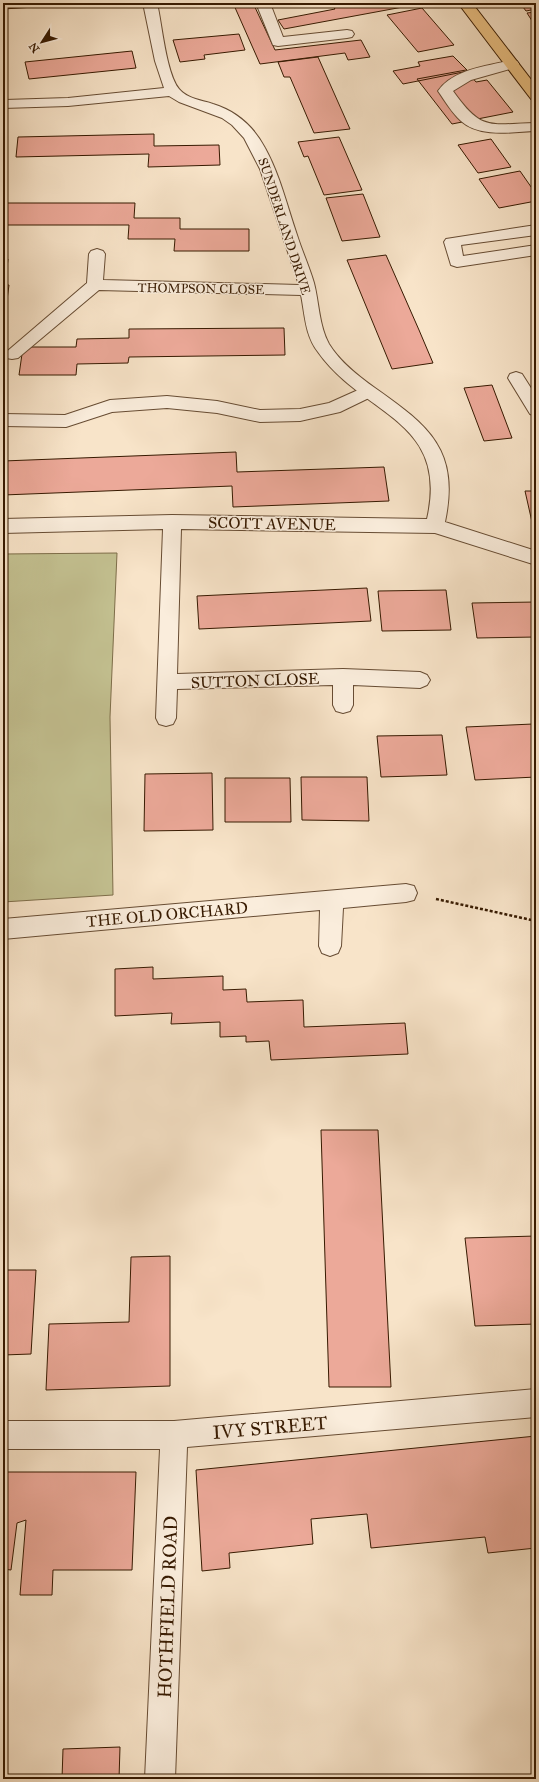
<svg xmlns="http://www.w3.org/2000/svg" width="539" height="1782" viewBox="0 0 539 1782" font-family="'IM FELL Great Primer',serif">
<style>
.green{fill:#c4c292;stroke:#7e6e4a}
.building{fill:#eca999;stroke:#371a01}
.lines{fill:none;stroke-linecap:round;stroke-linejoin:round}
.service-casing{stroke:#674c33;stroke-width:2}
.minor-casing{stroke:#674c33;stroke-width:2}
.primary-casing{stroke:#371a01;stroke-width:2}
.path{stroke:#371a01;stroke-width:2.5;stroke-dasharray:3 2;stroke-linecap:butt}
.service{fill:#faeddc;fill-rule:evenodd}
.minor{fill:#faeddc;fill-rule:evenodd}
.primary{fill:#ecc284;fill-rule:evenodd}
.labels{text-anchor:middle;stroke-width:3;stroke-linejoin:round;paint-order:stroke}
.far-street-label{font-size:13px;fill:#371a01;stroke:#faeddc}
.street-label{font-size:16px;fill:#371a01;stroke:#faeddc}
.near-street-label{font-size:19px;fill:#371a01;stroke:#faeddc}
</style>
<rect width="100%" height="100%" fill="#f8e4c9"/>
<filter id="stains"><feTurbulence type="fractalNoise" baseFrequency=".005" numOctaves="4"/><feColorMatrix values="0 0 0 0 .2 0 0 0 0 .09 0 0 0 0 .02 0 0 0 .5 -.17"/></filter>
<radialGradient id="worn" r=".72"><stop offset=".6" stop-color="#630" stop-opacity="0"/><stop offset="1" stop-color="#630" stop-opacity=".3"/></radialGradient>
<path class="green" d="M117 553 110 717 113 895 3 902V554Z"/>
<path class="building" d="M3 3H98L3 9Z
M233 3H253L275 50 361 40 370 57 348 60 345 53 260 64Z
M331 3H418L419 4 284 29 278 20 335 9Z
M520 3H536V9L526 11Z
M422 8 454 45 418 52 387 15Z
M536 12V27L527 13Z
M239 34 245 50 204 55 205 59 180 62 173 40Z
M132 51 136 68 29 79 25 62Z
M453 56 468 71 403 84 393 71 420 66 418 62Z
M318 57 350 129 314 133 290 77H284L278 62Z
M466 70 476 82 487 80 513 112 452 124 417 79Z
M154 134V146L219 145 220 165 148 167 149 154 16 157 18 137Z
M339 137 362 190 324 195 308 156 304 157 298 142Z
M491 139 511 167 478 173 458 145Z
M520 171 536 194V201L499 208 479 179Z
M363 194 380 237 342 241 326 198Z
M3 203H135L134 218H180V229H249V251H174L175 239H128L129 225H3Z
M386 255 419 330 433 363 392 369 347 260Z
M3 259H8L5 285H9L7 300H3Z
M284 328 285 355 129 357 128 363 77 364 76 375H19L23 347H76L77 339 129 338V329Z
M492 385 512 438 484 441 464 388Z
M236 452 237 472 384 467 389 501 233 507 232 486 3 495V461Z
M525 491H536V522H532Z
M367 588 371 621 199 629 197 596Z
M446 590 451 630 382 631 378 591Z
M536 602V637L477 638 472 603Z
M533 724 536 738V777L475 780 466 727Z
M442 735 447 775 381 777 377 736Z
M212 773 213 830 144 831 145 774Z
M301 777H367L369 821 302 820Z
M225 778H290L291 822H225Z
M153 967V979L223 976V990L246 989 247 1002 303 1000 304 1027 405 1023 408 1054 271 1060 269 1041 246 1042V1036L220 1037V1022L171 1024 172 1013 115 1016V969Z
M321 1130H378L391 1387H329Z
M536 1236V1324L475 1326 465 1238Z
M170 1256V1386L46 1390 49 1324 129 1322 131 1257Z
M3 1270H36L31 1354 3 1355Z
M536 1436V1548L488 1553 485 1537 371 1548 367 1514 311 1519 313 1544 229 1553 230 1568 202 1571 196 1470Z
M3 1472H136L132 1570H53L52 1595H20L26 1520 17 1523 11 1570 3 1569Z
M120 1747 119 1779H62L63 1749Z"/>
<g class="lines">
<g class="service-casing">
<path id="service" d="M256 3H270L283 37 347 30 352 31 354 34 352 37 347 38 278 46 273 45Z
M512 60 517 61 519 64 517 67 471 80 453 91C482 132 489 124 536 123V131C512 132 480 138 461 121 452 113 445 101 438 91 453 69 488 66 512 60Z
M536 225V235L461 245 463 256 536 245V255L457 267 451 265 444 242 446 239Z
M516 372 522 374 536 396V416L530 414 508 378 510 374Z
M367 386 373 388 376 392 373 396 340 412 300 421 260 422 217 413 167 408 112 412 66 427 3 426V414L65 415 110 400 167 396 217 401 260 410 300 409 329 403Z"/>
</g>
<g class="minor-casing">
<path id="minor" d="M143 3H157C162 24 166 73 179 89 187 99 202 100 213 104 236 111 254 127 265 148 280 175 287 206 297 235 302 251 309 266 314 283 319 302 319 326 329 344 340 362 358 376 375 388 429 426 460 450 445 522L536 551V565L435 533 181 529 177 674 343 669 420 672 427 675 430 680 427 685 420 688 353 685V705L350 711 343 713 336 711 333 705V685L177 689 176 718 173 724 166 726 159 724 156 718 163 529 3 533V519L172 515 427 519C450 419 363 416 318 352 305 335 305 315 301 295L99 290 18 358 12 359 6 358 4 354 87 283 89 254 91 251 97 249 103 251 105 254 103 280 299 285 260 169 244 138 232 125 222 118 179 102 169 96 68 106 3 108V100H5L68 98 164 88 155 61Z
M406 884 414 886 417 893 414 900 406 902 343 908 341 946 338 953 330 956 322 953 319 946 320 910 3 939V919Z
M536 1389V1417L187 1447 175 1779H145L160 1449H3V1421H174Z"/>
</g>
<g class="primary-casing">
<path id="primary" d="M458 3H472L536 86V100L531 99Z"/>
</g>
<path class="path" d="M436 899 536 921"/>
<use href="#service" class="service"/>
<use href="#minor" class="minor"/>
<use href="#primary" class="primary"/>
</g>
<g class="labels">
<g class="far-street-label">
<text transform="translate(285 226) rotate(72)" y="5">SUNDERLAND DRIVE</text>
<text transform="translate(201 288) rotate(1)" y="5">THOMPSON CLOSE</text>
</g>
<g class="street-label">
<text transform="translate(272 523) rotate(1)" y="6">SCOTT AVENUE</text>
<text transform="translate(255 680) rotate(-2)" y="6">SUTTON CLOSE</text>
<text transform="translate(167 914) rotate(-5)" y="6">THE OLD ORCHARD</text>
</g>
<g class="near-street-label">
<text transform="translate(270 1427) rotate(-5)" y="7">IVY STREET</text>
<text transform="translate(167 1607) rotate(-88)" y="7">HOTHFIELD ROAD</text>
</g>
</g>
<rect width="539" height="1782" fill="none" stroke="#f8e4c9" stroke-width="16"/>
<rect x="4" y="4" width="531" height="1774" fill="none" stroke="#371a01" stroke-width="2"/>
<rect x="8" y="8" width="523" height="1766" fill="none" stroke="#371a01"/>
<g transform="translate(42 42) rotate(234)" stroke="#faeddc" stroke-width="3" paint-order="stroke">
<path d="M0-3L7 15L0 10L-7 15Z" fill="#371a01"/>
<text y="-6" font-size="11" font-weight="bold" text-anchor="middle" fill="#371a01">N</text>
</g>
<rect width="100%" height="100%" filter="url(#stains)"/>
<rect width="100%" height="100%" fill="url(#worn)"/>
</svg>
